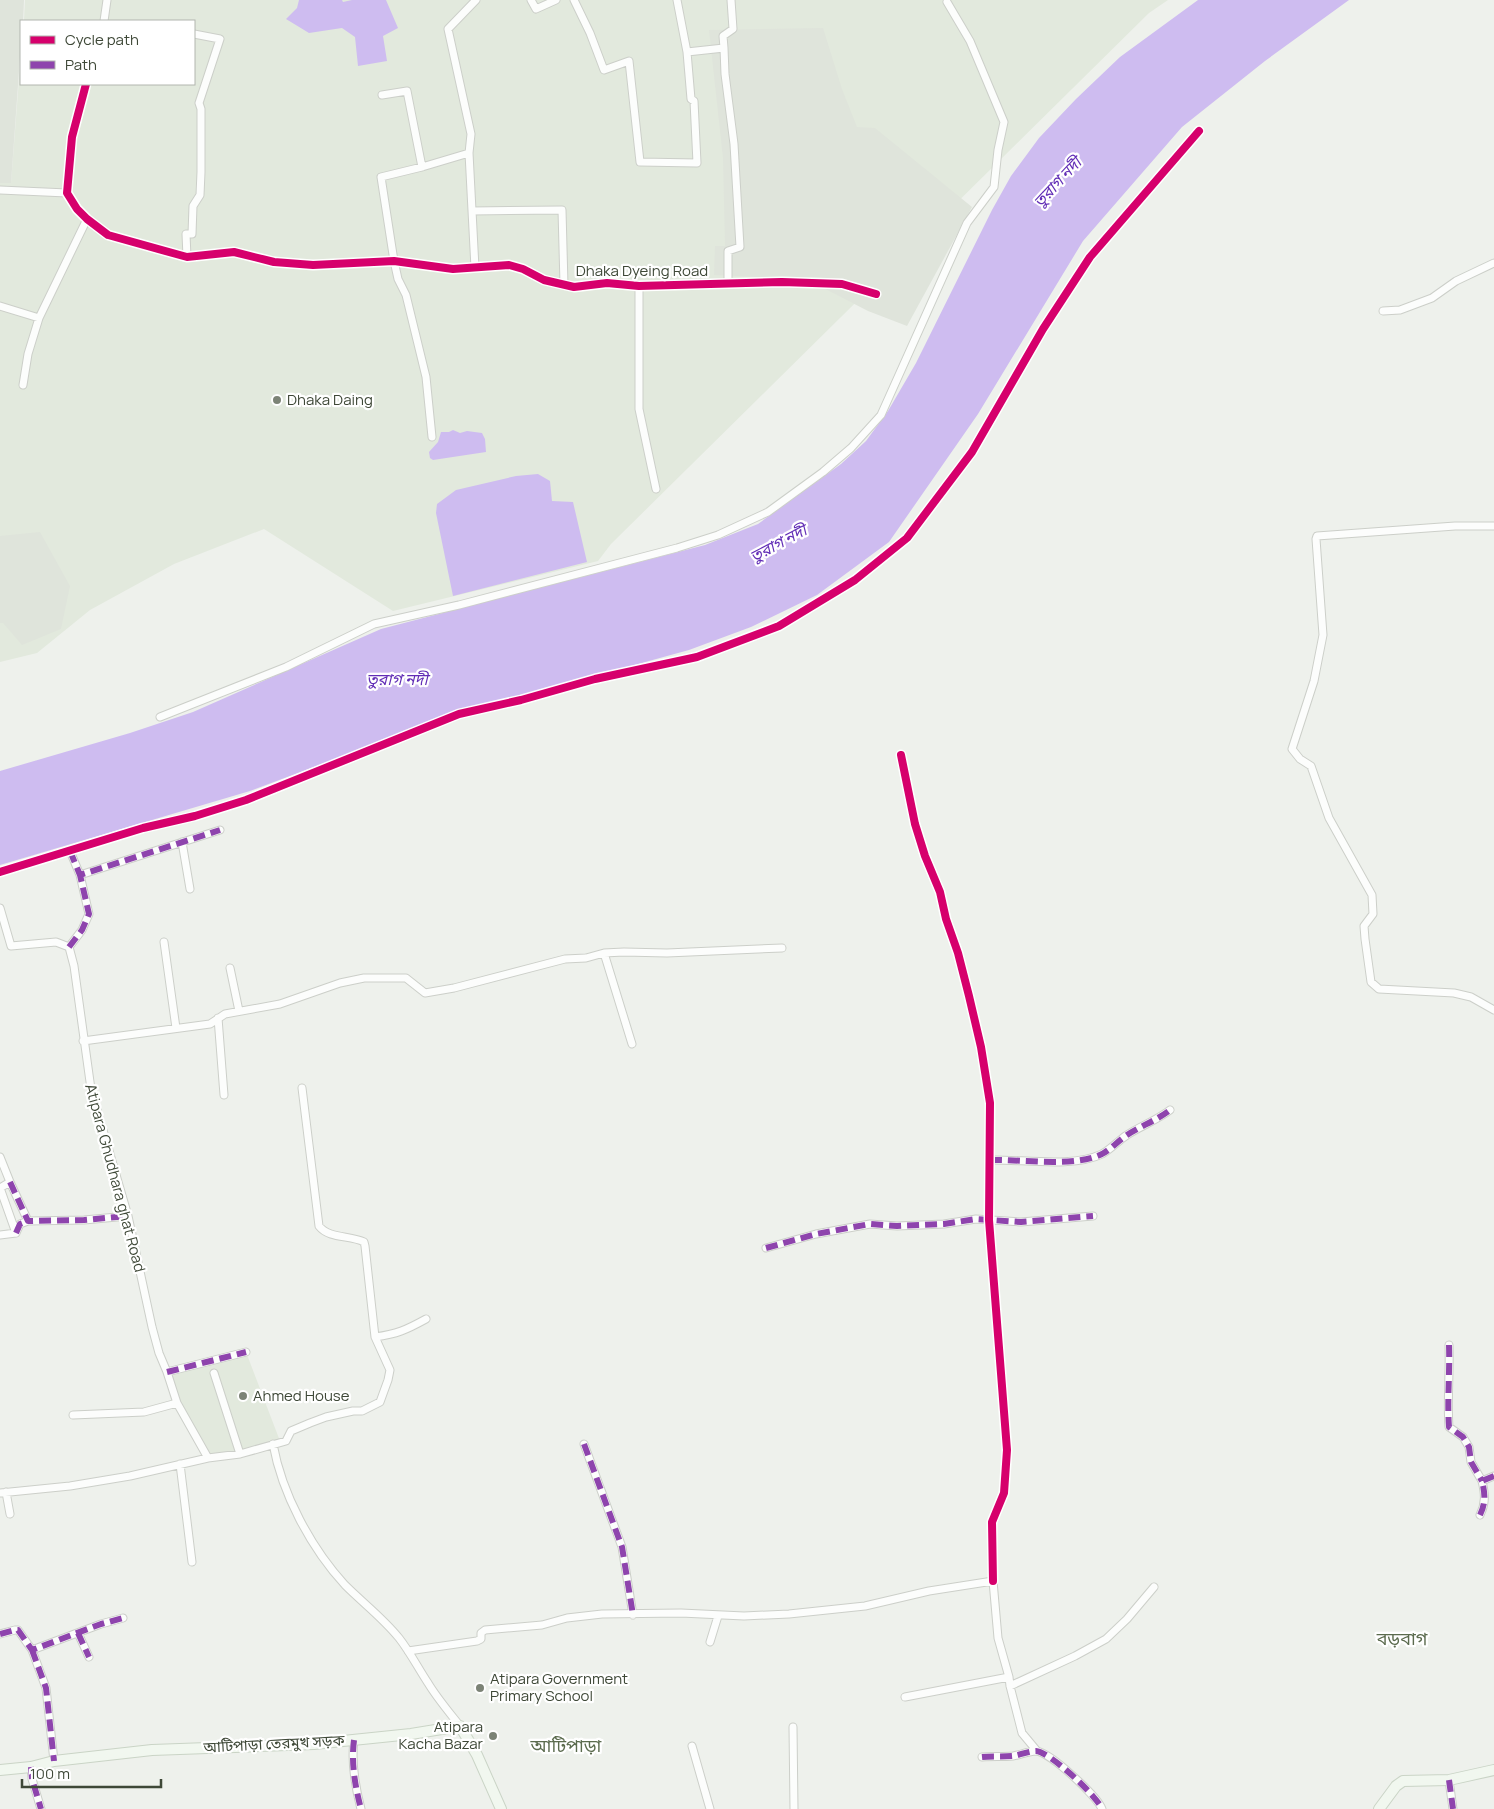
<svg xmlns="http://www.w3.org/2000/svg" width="1494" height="1809" viewBox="0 0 1494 1809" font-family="Manrope,'Noto Sans Bengali',sans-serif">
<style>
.residential{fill:#e2e9dd}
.industrial{fill:#dfe4db}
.water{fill:#cebcf0}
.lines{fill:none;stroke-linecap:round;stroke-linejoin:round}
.minor-casing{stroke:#cccfc9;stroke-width:9}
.secondary-casing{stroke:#cad4c6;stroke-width:12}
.minor{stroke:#fcfdfc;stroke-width:7}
.secondary{stroke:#f1f7ef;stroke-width:10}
.quiet{stroke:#8e44ad;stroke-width:6;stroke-dasharray:12 6;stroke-linecap:butt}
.cycleway-casing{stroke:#fff;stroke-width:11}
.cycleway{stroke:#d6006c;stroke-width:8}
.poi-dot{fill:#7c8376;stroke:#fff;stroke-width:2}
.labels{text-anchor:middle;stroke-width:4.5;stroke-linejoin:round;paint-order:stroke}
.street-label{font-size:15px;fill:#3e4837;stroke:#fff}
.poi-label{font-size:15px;fill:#3e4837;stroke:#fff;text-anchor:start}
.water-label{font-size:16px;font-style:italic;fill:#622eb6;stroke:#fff}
.quarter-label{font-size:18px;fill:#5b6b4e;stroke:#fff}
</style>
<rect width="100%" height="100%" fill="#eef1ec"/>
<path class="residential" d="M25 0H1168L1149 13 611 544 598 561 393 611 264 529 174 564 90 610 37 653 0 662V183H11L21 53V84H194V21H24Z
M246 1352 280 1441 225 1457 209 1456 190 1427 167 1372Z"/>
<path class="industrial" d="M0 0H24L23 21H21V43L11 183H0Z
M823 28 842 89 857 127 875 128 972 207 907 326 868 311 806 279 714 275 715 246H725L723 158 709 30Z
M40 532 70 586 61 629 22 645 3 623H0V536Z"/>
<path class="water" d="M299 0H342L343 2 352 0H386L398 28 383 36 387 61 358 66 355 37 342 28 309 33 286 19 297 8Z
M1198 0H1349L1265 61 1182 127 1083 241 978 414 889 542 817 595 751 627 689 650 452 715 250 791 0 865V771L130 733 193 712 381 629 705 545 758 524 841 464 866 441 888 411 916 363 992 210 1011 176 1039 138 1076 99 1120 57Z
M453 430 460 433 467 431 482 433 485 439 486 452 433 460 430 458 429 452 438 442 441 432H449Z
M538 474 550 481 552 501 573 502 587 562 453 596 436 513 437 504 456 490 516 476Z"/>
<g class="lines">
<g class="minor-casing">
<path id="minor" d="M531 0 536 9 556 0
M574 0 590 33 604 70 629 61 640 162 697 163 694 101 691 99 687 52 724 48 725 74 734 144 740 247 728 251V284
M677 0 687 52
M104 21 107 0
M724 48 723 36 733 29 731 0
M86 84 72 137 67 193 77 209 87 219 108 235 187 257 234 252 274 262 313 265 394 261 453 269 509 265 523 269 544 280 574 287 607 283 639 286 782 282 842 284 876 294
M382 95 407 91 422 167
M0 190 67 193
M472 211 562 210 564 285
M187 257 186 234H192L193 206 200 195 201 172V109L199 103 220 39 194 34
M475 268 469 153 471 134 448 29 476 0
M639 286V409L656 489
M0 306 39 318
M1383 311 1400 310 1432 298 1456 281 1494 263
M23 385 28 354 39 318 87 219
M432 437 426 377 406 295 398 279 394 261 381 177 422 167 469 153
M1494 526H1455L1317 536 1316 539 1323 635 1314 681 1292 749 1300 759 1311 766 1329 818 1372 895 1373 914 1364 926 1365 939 1371 982 1379 989 1454 993 1471 997 1494 1010
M160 717 286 667 374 624 459 605 677 548 718 535 768 512 823 472 851 448 881 415 967 223 994 187 998 150 1004 122 970 41 947 2
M901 755 915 824 925 856 940 892 946 919 958 953 969 996 981 1047 990 1103 989 1220 1007 1450 1004 1493 992 1522 993 1581
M182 842 190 889
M70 851 80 875
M0 872 143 828 195 816 246 800 459 714 521 700 595 679 697 657 779 626 855 580 907 538 972 452 1043 329 1090 257 1199 131
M0 908 11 946 56 942 69 947
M164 942 176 1028
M69 947 74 966 91 1089 128 1216 152 1327 159 1353 167 1372 177 1403 208 1458
M69 947 82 930 89 914 80 875 220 830
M604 953 632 1044
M230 968 239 1011
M218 1018 224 1095
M83 1041 210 1024 225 1014 280 1004 340 983 364 978H406L425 993 454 988 565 959 586 958 604 953 624 952 667 953 782 948
M0 1157 10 1182 0 1188 16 1233
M990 1160C1022 1159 1073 1168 1102 1154 1111 1149 1118 1141 1127 1135 1141 1126 1157 1120 1170 1110
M10 1182 28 1221 84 1220 128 1216
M16 1233 20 1224 28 1221
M0 1235 16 1233
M766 1248 816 1234 870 1224 897 1226 944 1224 976 1219 1021 1222 1093 1216
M375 1337C397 1334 406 1330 426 1319
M1449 1345C1450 1373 1447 1400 1449 1427L1463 1437 1469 1447 1471 1462 1482 1481
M167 1372 246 1352
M214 1373 240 1454
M73 1415 144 1412 177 1403
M273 1444C282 1494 311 1548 345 1585 363 1603 383 1618 399 1638 410 1652 418 1668 428 1683 437 1698 449 1712 460 1726
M584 1444 622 1547 633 1615
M180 1464 192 1562
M6 1492 10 1514
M0 1493 70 1486 130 1476 208 1458 240 1454 286 1441 291 1431 310 1423 326 1417 353 1411H362L380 1402 388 1380 390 1370 375 1337 365 1246 364 1242C350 1235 329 1239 319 1226L302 1088
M1480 1515C1486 1503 1485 1493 1482 1481L1494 1476
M78 1633 89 1657
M0 1634 15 1630H18L32 1650 101 1624 123 1618
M710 1642 718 1616
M32 1650 46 1688 54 1761
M408 1651 477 1641 481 1639V1633L485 1630 542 1625 567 1618 602 1614 681 1613 744 1616 789 1614 865 1606 929 1591 993 1581 998 1638 1009 1677 1010 1686 1022 1733 1037 1751
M1010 1686 1075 1656 1106 1639 1127 1619 1154 1587
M905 1697 1009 1677
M793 1727 794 1809
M354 1740C351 1763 355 1786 361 1809
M692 1746 710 1809
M982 1757C992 1756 1003 1757 1013 1756 1020 1755 1029 1751 1036 1751 1050 1752 1097 1796 1102 1809
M31 1767 32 1779 41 1809
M1449 1780 1453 1809"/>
</g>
<g class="secondary-casing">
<path id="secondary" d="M0 1770 31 1767 54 1761 152 1750 314 1744 411 1734 460 1726 477 1755 501 1809
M1379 1809 1396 1786 1403 1781 1449 1780 1494 1770"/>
</g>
<use href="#minor" class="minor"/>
<use href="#secondary" class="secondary"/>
<path class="quiet" d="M70 851 80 875
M69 947 82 930 89 914 80 875 220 830
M990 1160C1022 1159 1073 1168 1102 1154 1111 1149 1118 1141 1127 1135 1141 1126 1157 1120 1170 1110
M10 1182 28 1221 84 1220 128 1216
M16 1233 20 1224 28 1221
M766 1248 816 1234 870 1224 897 1226 944 1224 976 1219 1021 1222 1093 1216
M1449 1345C1450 1373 1447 1400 1449 1427L1463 1437 1469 1447 1471 1462 1482 1481
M167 1372 246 1352
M584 1444 622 1547 633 1615
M1480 1515C1486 1503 1485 1493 1482 1481L1494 1476
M78 1633 89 1657
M0 1634 15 1630H18L32 1650 101 1624 123 1618
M32 1650 46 1688 54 1761
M354 1740C351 1763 355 1786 361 1809
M982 1757C992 1756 1003 1757 1013 1756 1020 1755 1029 1751 1036 1751 1050 1752 1097 1796 1102 1809
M31 1767 32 1779 41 1809
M1449 1780 1453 1809"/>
<g class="cycleway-casing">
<path id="cycleway" d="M86 84 72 137 67 193 77 209 87 219 108 235 187 257 234 252 274 262 313 265 394 261 453 269 509 265 523 269 544 280 574 287 607 283 639 286 782 282 842 284 876 294
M901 755 915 824 925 856 940 892 946 919 958 953 969 996 981 1047 990 1103 989 1220 1007 1450 1004 1493 992 1522 993 1581
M0 872 143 828 195 816 246 800 459 714 521 700 595 679 697 657 779 626 855 580 907 538 972 452 1043 329 1090 257 1199 131"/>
</g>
<use href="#cycleway" class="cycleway"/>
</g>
<g class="poi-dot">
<circle cx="277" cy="400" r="5"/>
<circle cx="243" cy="1396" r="5"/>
<circle cx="480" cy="1688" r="5"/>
<circle cx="493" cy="1736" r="5"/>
</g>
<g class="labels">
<g class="street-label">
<text x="642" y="276">Dhaka Dyeing Road</text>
<text transform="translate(115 1178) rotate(75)" y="5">Atipara Ghudhara ghat Road</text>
<text transform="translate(274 1744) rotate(-3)" y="5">আটিপাড়া তেরমুখ সড়ক</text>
</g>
<g class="poi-label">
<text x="287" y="405">Dhaka Daing</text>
<text x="253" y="1401">Ahmed House</text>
<text x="490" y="1684">Atipara Government<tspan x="490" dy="17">Primary School</tspan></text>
<text x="483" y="1732" text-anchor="end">Atipara<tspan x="483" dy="17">Kacha Bazar</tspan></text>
</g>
<g class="water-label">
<text transform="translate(1057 182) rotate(-47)" y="6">তুরাগ নদী</text>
<text transform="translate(778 543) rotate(-28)" y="6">তুরাগ নদী</text>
<text x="397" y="685">তুরাগ নদী</text>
</g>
<g class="quarter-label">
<text x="1402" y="1645">বড়বাগ</text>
<text x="566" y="1752">আটিপাড়া</text>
</g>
</g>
<rect x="20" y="20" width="175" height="65" fill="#ffffff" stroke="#b2b6af"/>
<rect x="30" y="36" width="25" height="8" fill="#d6006c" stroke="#b2b6af"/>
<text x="65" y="45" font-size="15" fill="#3e4837">Cycle path</text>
<rect x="30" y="61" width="25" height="8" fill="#8e44ad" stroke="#b2b6af"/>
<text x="65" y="70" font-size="15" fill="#3e4837">Path</text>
<path d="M22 1779v8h139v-8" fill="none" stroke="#3e4837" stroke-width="2.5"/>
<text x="30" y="1779" font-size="15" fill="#3e4837" stroke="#ffffff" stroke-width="4" paint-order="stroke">100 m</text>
</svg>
